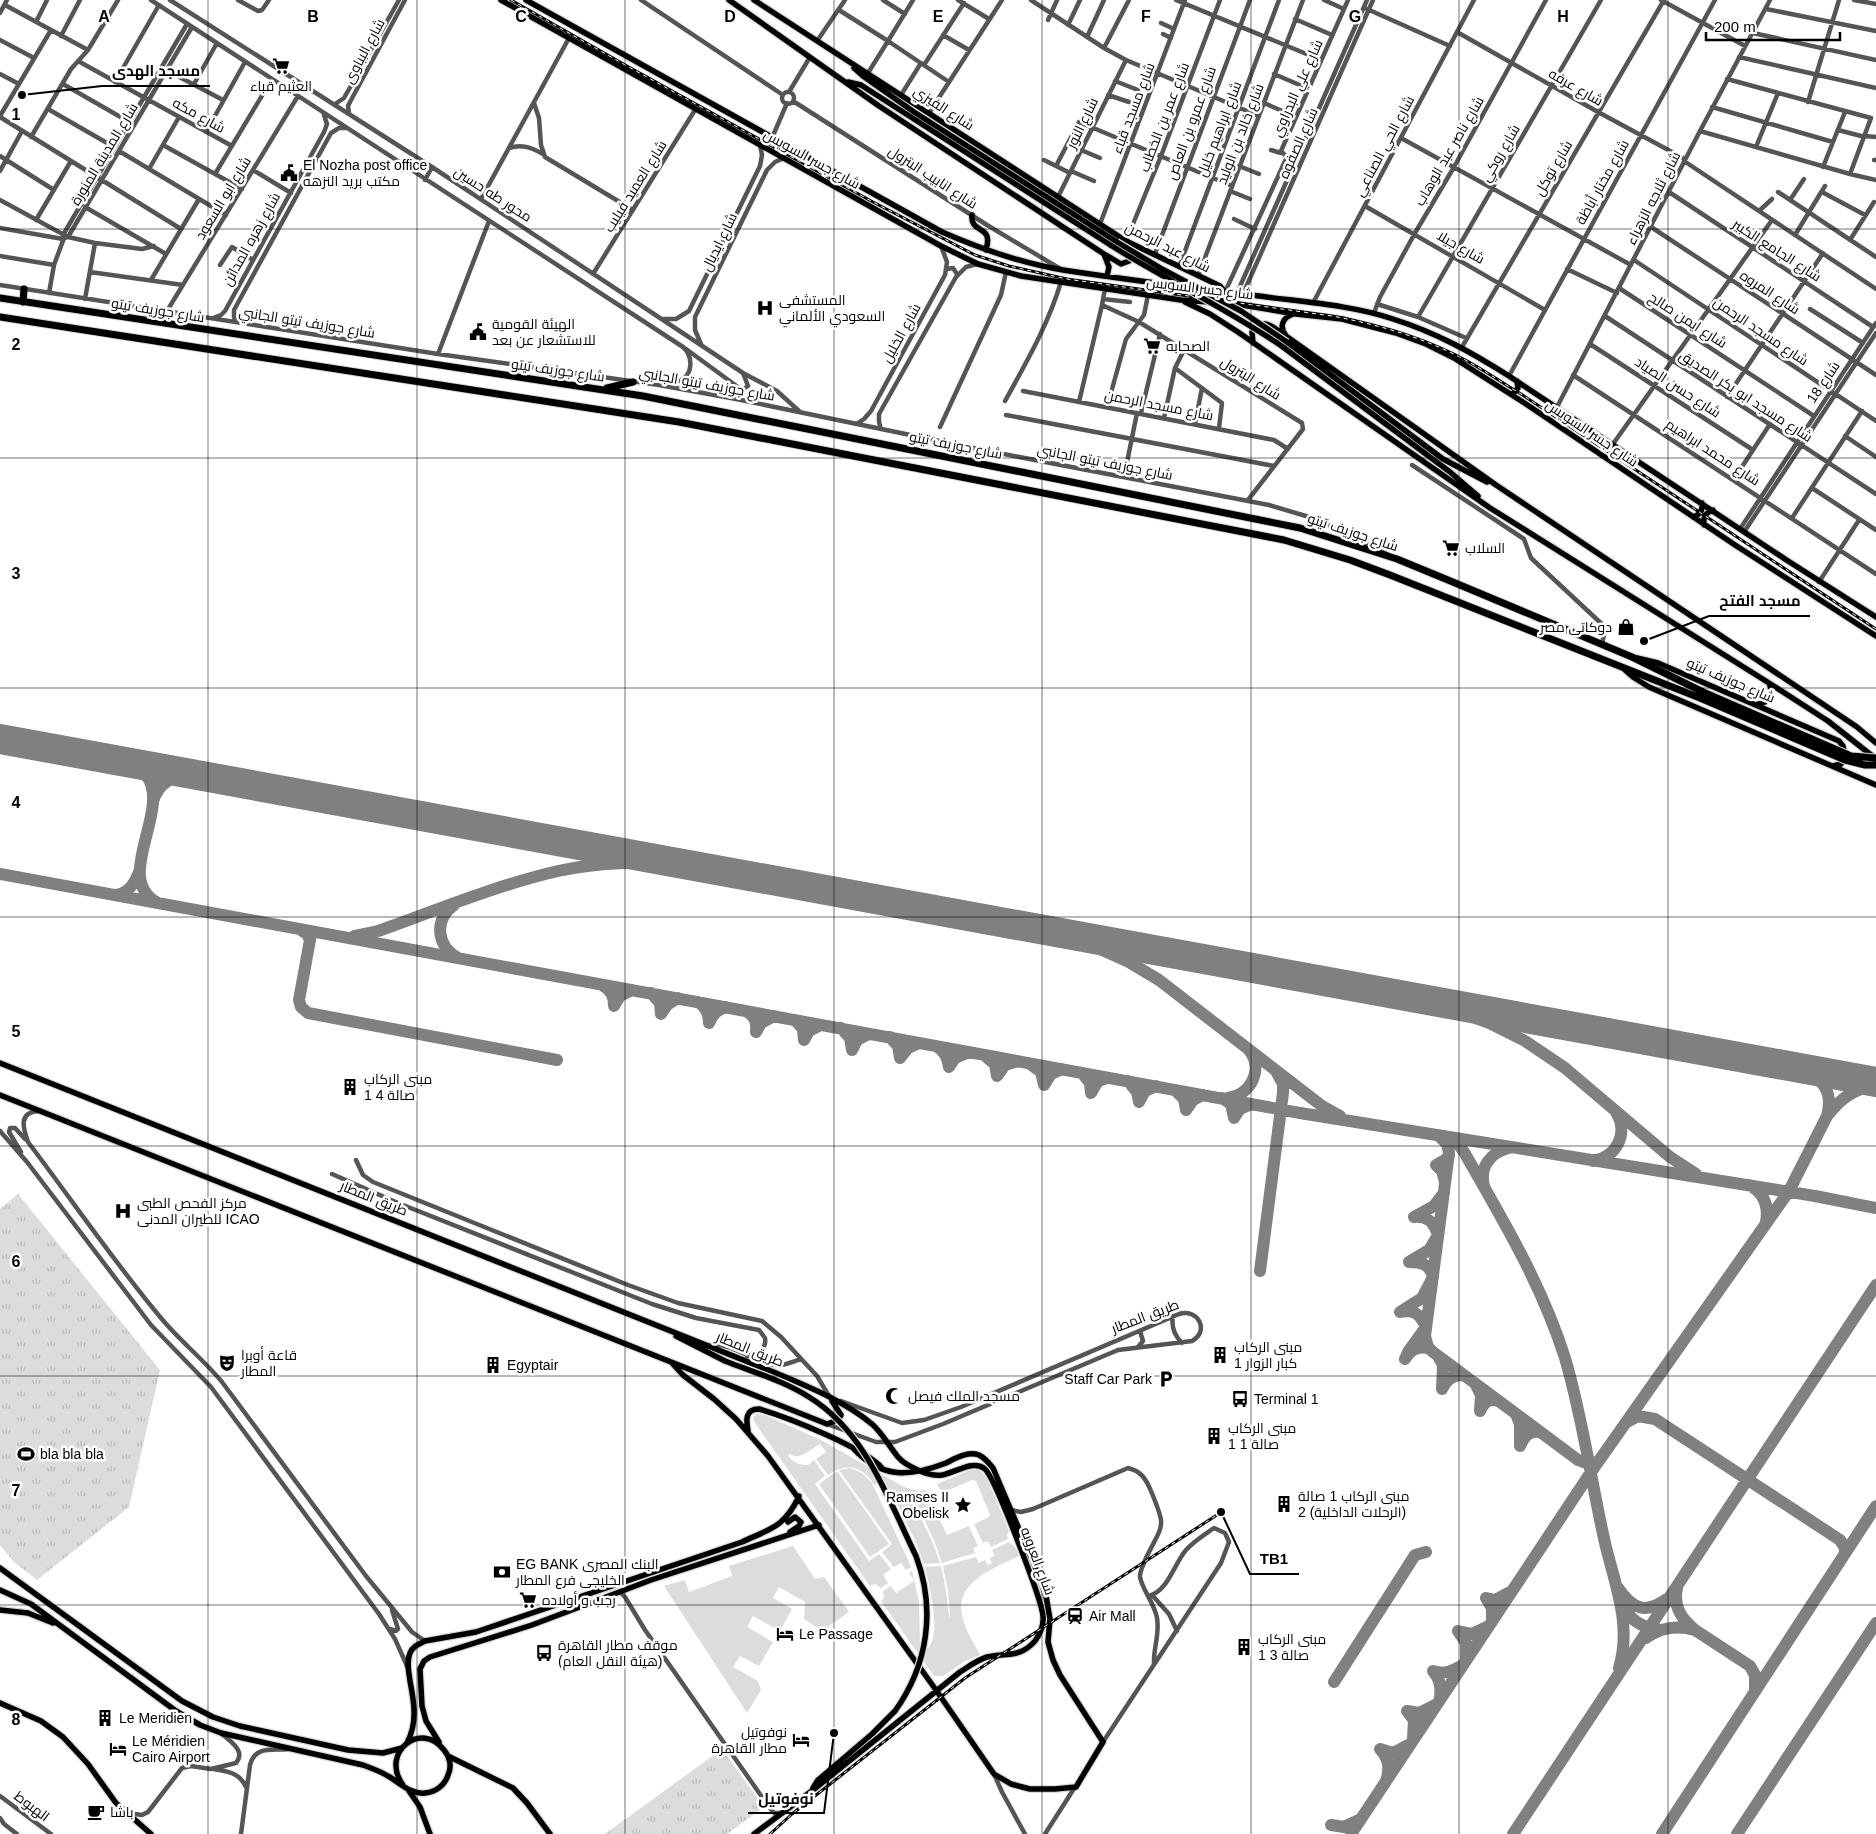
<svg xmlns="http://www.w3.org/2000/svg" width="1876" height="1834" viewBox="0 0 1876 1834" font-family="Arial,Cairo,sans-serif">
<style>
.green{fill:#dcdcdc}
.park{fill:url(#park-tufts)}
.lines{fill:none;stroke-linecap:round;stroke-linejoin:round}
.taxiway{stroke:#808080;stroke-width:12}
.runway{stroke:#808080;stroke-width:30}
.major-casing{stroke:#dbdbdb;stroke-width:8}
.highway-casing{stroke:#dbdbdb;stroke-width:9}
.minor{stroke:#555;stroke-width:4.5}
.major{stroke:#000;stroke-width:5.5}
.highway{stroke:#000;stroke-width:7}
.rail-casing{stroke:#000;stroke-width:3}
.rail{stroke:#fff;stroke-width:1;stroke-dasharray:4;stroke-linecap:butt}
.major-bridge-casing{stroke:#dbdbdb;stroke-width:8;stroke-linecap:butt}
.highway-bridge-casing{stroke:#dbdbdb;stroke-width:9;stroke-linecap:butt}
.major-bridge{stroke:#000;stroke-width:5.5}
.highway-bridge{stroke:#000;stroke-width:7}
.grid{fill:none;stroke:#000;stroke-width:1;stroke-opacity:0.55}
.labels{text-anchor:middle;stroke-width:5;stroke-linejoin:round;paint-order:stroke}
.street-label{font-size:14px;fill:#000;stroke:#fff}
.poi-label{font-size:14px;fill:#000;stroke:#fff;text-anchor:start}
.grid-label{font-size:16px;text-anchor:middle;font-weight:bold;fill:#000;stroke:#fff;stroke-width:5;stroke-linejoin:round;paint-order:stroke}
.leader{fill:none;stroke:#000;stroke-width:2}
.callout-dot{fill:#000;stroke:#fff;stroke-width:2}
.callout-label{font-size:15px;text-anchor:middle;font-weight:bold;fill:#000;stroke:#fff;stroke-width:5;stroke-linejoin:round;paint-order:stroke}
</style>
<defs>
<pattern id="park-tufts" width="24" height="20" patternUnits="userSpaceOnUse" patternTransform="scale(1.25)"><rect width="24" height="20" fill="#dcdcdc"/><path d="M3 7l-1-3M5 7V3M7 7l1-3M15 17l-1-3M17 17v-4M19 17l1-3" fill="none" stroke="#bbb"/></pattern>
</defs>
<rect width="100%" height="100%" fill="#fff"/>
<path class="green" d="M756 1414 765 1415 821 1440 904 1487 919 1491 926 1490 930 1497C915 1500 904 1491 893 1497L884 1480 874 1485C863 1465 844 1463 828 1475L816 1459 826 1452 820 1444C811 1449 800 1461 790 1454L788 1455C793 1463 799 1465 808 1465L814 1460 825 1476 815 1484 869 1561 879 1554 891 1569 883 1575 888 1583 881 1588 875 1584 870 1586 755 1423 753 1419Z
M850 1468 862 1473 872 1483 910 1564 911 1567 906 1570 901 1563 894 1567 882 1552 892 1544 839 1470Z
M970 1470H979L987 1478 1009 1531 1007 1534 1008 1539 991 1547 988 1541 983 1543 974 1524 989 1517 990 1515 976 1481 972 1480 942 1493 937 1484Z
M837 1471 889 1544 870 1557 819 1484Z
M898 1496 912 1500 932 1541 940 1563 924 1564 913 1536 894 1498Z
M930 1499 947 1535 969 1526 978 1546 973 1548 975 1553 942 1563 934 1540 915 1500Z
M1009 1542 1016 1548 1019 1556C993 1569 952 1582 963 1619 966 1632 974 1643 980 1655L965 1661 943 1676H934L881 1601 884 1598 883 1591 891 1586 896 1593 914 1581 909 1573 912 1571 919 1602 920 1644 925 1649 928 1648C942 1634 929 1584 925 1567L941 1566 946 1591 949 1617H950L948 1591 943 1566 976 1557 979 1563 985 1560 988 1565 992 1563 989 1558 995 1556 992 1550Z
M793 1546 815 1579 824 1577 849 1612 822 1631 804 1619 805 1602 779 1587 773 1598 792 1609 780 1631 753 1616 747 1627 773 1642 759 1666 740 1656 733 1667 758 1681 761 1690 747 1713 664 1586 685 1580 689 1592 732 1576 729 1566Z"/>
<path class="park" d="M18 1194 160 1370 129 1507 37 1580 14 1562 0 1545V1209Z
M722 1749 764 1807 727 1834H605Z"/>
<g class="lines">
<path class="taxiway" d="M127 762C133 766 141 769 146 775 173 809 111 879 158 903
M153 801C159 783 172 775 190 774
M0 874 1300 1113 1815 1196 1876 1208
M114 895C127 895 135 883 139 872
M454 905C434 919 436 946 458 958
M301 930 307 934 310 940 299 1000 301 1007 308 1013 557 1060
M1046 930 1098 948 1129 962 1159 980 1322 1106 1340 1116
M354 936 378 931C437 910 497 885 558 871 599 862 639 862 680 863
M602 985C611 990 614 996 614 1006L620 996 632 990
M651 993 660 1003 661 1014 667 1005 678 998
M1418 998 1487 1022 1525 1041 1565 1068 1670 1157 1696 1174
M698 1002C706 1007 709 1014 709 1023 713 1014 717 1010 726 1007
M746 1011C755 1016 757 1022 756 1032L761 1023 774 1016
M795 1020 803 1029 804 1040 809 1031 821 1025
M841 1028 850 1038 852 1050 857 1040 869 1034
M890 1037 898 1046 900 1058 908 1048 919 1043
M936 1046C945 1051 948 1058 949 1067L955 1058 969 1052
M984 1055 995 1064 997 1076 1005 1065 1018 1061
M1030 1064 1041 1072 1044 1085 1051 1074 1062 1069
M1800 1068C1822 1079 1834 1090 1827 1116
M1082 1073 1090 1083 1091 1093 1098 1081 1107 1078
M1128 1081 1137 1092 1139 1102 1145 1091 1156 1086
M1175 1090 1184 1099 1186 1110 1193 1100 1203 1095
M1222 1098 1231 1104 1234 1118 1240 1109 1251 1104
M1228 1098C1251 1095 1264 1069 1249 1050
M1440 1137 1447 1144 1449 1153 1425 1336 1428 1347 1433 1352 1578 1460 1586 1463 1596 1462
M1450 1138 1458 1144 1464 1152C1502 1218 1542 1285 1565 1358 1583 1419 1591 1481 1605 1543 1615 1585 1632 1625 1619 1668
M1593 1161C1617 1157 1629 1133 1616 1112
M1445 1182 1442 1171 1436 1165 1445 1160 1449 1156
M1749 1185C1764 1193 1769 1206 1766 1222
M1484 1186C1479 1167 1491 1152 1509 1148
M1260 1271 1283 1093V1084L1277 1073
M1430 1349C1419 1345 1411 1349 1405 1359L1408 1352 1426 1327C1420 1314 1414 1309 1400 1312L1422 1298 1433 1277C1430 1264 1421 1262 1409 1262L1429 1250 1438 1235C1434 1223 1428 1215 1414 1217L1434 1206 1444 1193
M1438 1356 1443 1365 1442 1389C1447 1379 1454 1373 1465 1376
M1475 1383 1481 1395 1480 1411C1484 1402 1489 1398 1498 1401
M1516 1414 1520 1424V1446C1524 1437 1529 1430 1540 1432
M1627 1422 1638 1416 1655 1419 1840 1540 1845 1548V1553
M1618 1588C1633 1610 1646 1614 1667 1599
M1677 1588C1673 1607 1681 1618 1695 1630
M1622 1605C1630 1619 1641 1628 1657 1629
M1492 1622V1608L1486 1598 1495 1600 1510 1592
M1646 1638C1661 1627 1677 1625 1695 1630L1750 1666 1755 1675V1691
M1466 1660V1643L1458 1631 1472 1634 1489 1626
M1334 1682 1415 1555 1426 1552
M1440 1699C1441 1688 1441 1680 1433 1671 1445 1675 1452 1671 1463 1665
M1413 1738 1414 1720 1407 1711 1419 1713 1435 1705
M1387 1778C1390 1766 1388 1758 1380 1749L1393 1753 1410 1744
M1331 1825 1344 1827 1361 1819
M1351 1834 1591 1472 1789 1191 1827 1116C1840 1099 1854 1088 1876 1086
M1513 1834 1876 1285
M1662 1834 1876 1506
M1737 1834 1876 1623"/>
<path class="runway" d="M0 739 1876 1082"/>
<g class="major-casing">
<path id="major" d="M501 0 941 246 978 264 1021 276 1181 300 1236 304 1296 314 1342 319 1396 333 1426 344 1454 358 1526 404 1735 545 1876 636
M526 0 942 232C981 249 1020 263 1063 270 1128 280 1193 288 1259 296 1303 302 1351 305 1393 319 1437 333 1471 352 1509 376L1788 561 1876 617
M729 0 879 106 1104 254 1109 267 1107 276
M754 0 1126 241 1220 286 1225 292
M854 68 863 76 914 112 1117 242
M848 82 861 85 1112 246
M972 215C970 235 994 223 986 250
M1106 255 1121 264 1129 261 1133 255
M1185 302 1210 314 1238 332 1490 508 1769 683 1828 721 1875 758
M1293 314C1282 318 1279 327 1286 336L1496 485 1857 727 1876 743
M1287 342 1443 459 1487 482
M1253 343 1252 332C1261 316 1274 327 1284 335
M1283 347 1450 472 1478 496
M1512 395 1518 388 1517 381
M1693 517C1700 515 1703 510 1702 503
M1704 525C1703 517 1705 513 1713 510
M1637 658 1658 663 1839 741 1843 746 1845 755 1841 764 1833 766
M1625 670 1633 677 1649 687 1876 785
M1758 704C1770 703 1774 693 1769 683
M0 1063 776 1373C809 1387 844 1401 872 1424 883 1434 889 1446 898 1457 903 1463 913 1468 920 1471 927 1474 934 1476 942 1475 955 1473 973 1459 985 1469 995 1478 1042 1600 1043 1616 1044 1625 1040 1634 1035 1641 1019 1659 1006 1652 987 1657 977 1660 968 1667 960 1672L813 1790 754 1834
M0 1095 827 1424 838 1420 841 1415 832 1401
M676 1336 725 1361
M672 1363 683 1375 714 1399 736 1419 768 1456 936 1690 994 1774 1011 1784 1030 1789H1055L1076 1787 1103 1742 1060 1675 1053 1660 1048 1642 1050 1619 1046 1596 1036 1569 993 1468C989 1463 985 1458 979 1455 968 1451 956 1458 946 1463 910 1477 882 1479 854 1449
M748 1431C746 1420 745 1409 759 1409 787 1417 865 1448 882 1468
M788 1522 795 1517 801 1522 799 1526 790 1532
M0 1568 182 1701 213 1717 240 1726 348 1750 383 1753 402 1748
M0 1590 31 1604 176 1711 200 1725 221 1733 363 1765C371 1768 380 1771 388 1776 399 1782 411 1795 425 1793 436 1792 445 1785 448 1775 452 1767 450 1757 444 1750 422 1720 379 1752 403 1785
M0 1610 28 1613 53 1623
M0 1703 41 1721 63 1737 88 1764 116 1803 151 1834
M439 1742 426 1721 422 1706 420 1669 424 1661 430 1657 532 1625 651 1580 819 1525
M407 1743C418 1722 414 1702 410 1681 409 1672 406 1662 410 1653 413 1646 419 1644 425 1641L476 1632 742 1542C770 1529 785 1527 799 1496
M448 1756 513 1788 527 1803 550 1834
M813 1788 818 1780 872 1734 895 1711
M409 1791 420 1807 430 1834"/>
</g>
<g class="highway-casing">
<path id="highway" d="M0 298 643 396 1300 528 1397 559 1448 580 1632 657 1703 692
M23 302 24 289
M0 317 679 422 1284 540 1350 560 1390 575 1700 698
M607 388 633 382"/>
</g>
<path class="minor" d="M151 0 683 347C693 356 694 375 679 381 674 383 667 384 662 385
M170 0 432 167 743 373 777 391 799 411
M238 0 258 11 262 10 269 0
M641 0 783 95
M883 0 905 14
M913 0 888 41 949 82
M958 0 989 19
M1031 0 1104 48 1126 60 1259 116
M1176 0 1321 60
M1324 0 1344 9
M1661 0 1745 46
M1854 0 1876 4
M5 5 88 50
M1367 9 1450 46
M1766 9 1876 31
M839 10 888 41 868 73
M0 13 7 0
M1295 19 1332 35
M1048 20 1057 0
M36 22 47 0
M1161 23 1174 29
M1068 25 1080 0
M1457 32 1598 112 1685 159
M1753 33 1876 60
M1163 34 1171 38
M943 35 969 50
M61 36 80 0
M1087 37 1104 0
M0 40 34 58
M817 41 845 0
M1104 48 1129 0
M1739 57 1876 88
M78 61 232 146
M924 65 964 3
M166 70 223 100
M0 74 19 84
M1274 74 1309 89
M1727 79 1871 118
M1115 81 1138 90
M115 82 159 5
M63 84 131 123
M194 84 217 43
M789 92 810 57
M782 98a6 6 0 1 1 12 0a6 6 0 1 1-12 0Z
M901 95 921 63
M1108 95 1129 102
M793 101 987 225 1059 268
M1808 102 1839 0
M534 103 539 118 541 145 545 157 633 210
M1264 103 1296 117
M335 104 344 98 399 0
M1712 107 1833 142
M48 109 114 147
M349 113 348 106 350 102 405 0
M929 113 1002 0
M0 116 51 30
M0 117 181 229
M1838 130 1865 137
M1700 131 1850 174 1876 180
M206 132 245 62
M1865 136 1876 137
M31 137 71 69 88 50 118 0
M772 138 787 103
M1401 138 1631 265
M163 145 242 189
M1756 147 1778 93
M509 148C521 144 531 147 543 154
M1081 150 1100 158
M1271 150 1281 153
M119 151 226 215
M0 156 54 190
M1044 160 1070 173
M1874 160H1876
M1684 161 1876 289
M1056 166 1079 122 1232 186
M1239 166 1259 174
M1823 167 1845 112
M149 169 179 117
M253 170 291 193
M0 171 22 131
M1071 171 1094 181
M215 174 272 79
M1850 174 1871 118
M425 180 432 167
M1230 191 1250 199
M1669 192 1873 327
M1778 192 1876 257
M1822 192 1865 215
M1058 197 1126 60
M481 199 569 38
M0 200 68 237 95 243 142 249 154 246
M1790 200 1804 179
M1365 206 1545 310
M85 207 166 254
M1759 211 1772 199
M1234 219 1255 229
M36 220 71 161
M1100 224 1185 0
M1651 227 1876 375
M0 228 63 239
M1795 235 1825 186
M64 238 68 237 192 27
M1850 240 1874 202
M1126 241 1161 156 1220 0
M1155 254 1250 0
M0 256 54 265
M1634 260 1876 421
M220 265 232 247 253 260
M1179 267 1279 0
M947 269 953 268 957 274
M1567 269 1617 293
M90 272 183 285
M593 274 695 110
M1198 276 1303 0
M151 280 199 199
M0 285 438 354 659 385 736 399 983 450 1269 505 1316 519 1387 554
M1619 288 1814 416
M1225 292 1286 159V156L1281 151 1348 0
M49 293 54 265 64 238 63 235 187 24
M1237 293 1367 0
M1243 294 1373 0
M85 299 95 243
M1103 299 1130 302
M1313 303 1474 0
M1377 304 1418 317 1466 338
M1102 305 1139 322 1302 423 1303 429 1248 500
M1810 309 1863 343
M167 311 298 96
M1374 313 1380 297 1415 233 1454 167 1546 0
M1605 316 1876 494
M1418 317 1601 0
M213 318 221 315 225 311 324 132 327 124 324 115
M663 319H676L689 311 760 166 762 155 760 145
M236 322 234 317V310L331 133 339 128H346
M701 344 695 330V317L767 170 775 162 784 158
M1590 344 1753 450
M1462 347 1664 0
M686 349 742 390 748 386 743 373
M438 354 489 221
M1175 368 1222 403 1219 428
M1573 375 1876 574
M1509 376 1715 0
M1023 391 1274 440 1288 449
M1727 397 1823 253
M1005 401C1026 363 1048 325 1061 282
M1079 402 1102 305 1105 289
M1107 407 1126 339 1144 315 1148 295
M1557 407 1700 131 1770 0
M1141 413 1160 334
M1006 415 1274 466
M1164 418 1175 368 1184 350
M858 423 864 419 871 411 945 275 947 262 941 246
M1195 424 1202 388
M940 427 1001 295 1006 272
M881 429 879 422V414L956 277 966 267 977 264
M1845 436 1876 457
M1613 444 1772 220
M1412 465 1524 539 1531 558 1604 626 1605 630 1602 644
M1124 477 1137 413
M1734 479 1770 424
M1812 488 1876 530
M1792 518 1862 411
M1740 529 1876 323
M1744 532 1876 333
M1819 582 1859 520
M39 1111C18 1112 23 1128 28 1142 72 1200 114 1262 161 1318 180 1341 203 1359 222 1382L366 1576 412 1632 425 1641
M0 1131 27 1162 151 1325 211 1387 379 1614 395 1639 407 1666
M21 1152 9 1132 10 1128H15L25 1139
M356 1160 363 1175 373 1182 628 1285 678 1303 762 1321 781 1337 817 1376 829 1396
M332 1174 398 1203 652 1304 696 1318 759 1330 765 1338C767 1350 757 1354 747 1356
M1173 1316C1171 1327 1174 1335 1182 1343
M708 1346C730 1339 755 1365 779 1365 786 1365 794 1361 801 1359
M1138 1347 1143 1341 1140 1331
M827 1424 876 1442H895L943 1424 1118 1350 1192 1341C1210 1331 1198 1308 1179 1314L961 1407 924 1420 902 1423 841 1401
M1011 1510 1021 1512 1033 1509 1128 1468C1141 1471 1146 1479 1151 1491 1167 1529 1163 1523 1146 1558 1144 1564 1140 1570 1140 1576 1140 1586 1155 1604 1157 1618 1160 1634 1153 1649 1154 1664
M620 1592 625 1597 645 1630 769 1807 774 1813H781
M1152 1595 1169 1614 1177 1631
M390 1629 396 1631 398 1629 392 1610
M1103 1742 1221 1563 1229 1542 1225 1533 1214 1528C1204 1535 1194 1541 1186 1550 1174 1564 1168 1591 1149 1596
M214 1769C228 1772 239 1772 246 1787
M994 1774 1002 1792 1025 1834
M0 1796 51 1834
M128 1813 142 1815 148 1812 182 1768 191 1766 211 1769 236 1763C246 1751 231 1742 222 1734
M0 1818 4 1824 17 1834
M241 1834 250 1765C255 1745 273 1751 288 1749
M1045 1834 1075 1787"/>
<use href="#major" class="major"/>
<use href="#highway" class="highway"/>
<g class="rail-casing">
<path id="rail" d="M511 0 627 66 873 202 975 255 1009 266 1067 279 1332 316C1380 325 1426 338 1469 362 1487 372 1504 384 1521 394L1876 629
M770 1834 792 1814 965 1678 1220 1513"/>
</g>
<use href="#rail" class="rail"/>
<g class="major-bridge-casing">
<path id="major-bridge" d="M1117 242 1162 269 1241 311 1287 342
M1112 246C1168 281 1228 309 1283 347
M725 1361C753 1372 784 1381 809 1397 866 1432 888 1499 916 1556 936 1609 928 1665 895 1711"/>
</g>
<g class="highway-bridge-casing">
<path id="highway-bridge" d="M1703 692 1851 756 1876 758
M1700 698 1845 760 1865 765H1876"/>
</g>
<use href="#major-bridge" class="major-bridge"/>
<use href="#highway-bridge" class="highway-bridge"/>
</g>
<path class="grid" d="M208 0V1834M417 0V1834M625 0V1834M834 0V1834M1042 0V1834M1251 0V1834M1459 0V1834M1668 0V1834M0 229H1876M0 458H1876M0 688H1876M0 917H1876M0 1146H1876M0 1376H1876M0 1605H1876"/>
<defs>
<g id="supermarket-bare" transform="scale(1.35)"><path d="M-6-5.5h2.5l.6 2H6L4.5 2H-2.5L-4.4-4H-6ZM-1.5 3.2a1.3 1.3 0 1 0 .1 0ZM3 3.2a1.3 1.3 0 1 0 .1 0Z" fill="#000" stroke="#fff" stroke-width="2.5" paint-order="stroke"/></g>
<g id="civic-bare" transform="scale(1.35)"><path d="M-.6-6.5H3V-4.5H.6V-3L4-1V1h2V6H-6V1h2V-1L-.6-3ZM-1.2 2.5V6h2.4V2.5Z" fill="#000" stroke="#fff" stroke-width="2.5" paint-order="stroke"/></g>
<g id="hospital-bare" transform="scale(1.35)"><path d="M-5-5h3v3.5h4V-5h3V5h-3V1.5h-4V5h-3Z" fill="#000" stroke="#fff" stroke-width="2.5" paint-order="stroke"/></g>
<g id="shop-bare" transform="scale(1.35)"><path d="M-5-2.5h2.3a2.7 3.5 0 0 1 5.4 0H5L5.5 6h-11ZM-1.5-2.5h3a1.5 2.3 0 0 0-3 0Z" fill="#000" stroke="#fff" stroke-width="2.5" paint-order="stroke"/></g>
<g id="building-bare" transform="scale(1.35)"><path d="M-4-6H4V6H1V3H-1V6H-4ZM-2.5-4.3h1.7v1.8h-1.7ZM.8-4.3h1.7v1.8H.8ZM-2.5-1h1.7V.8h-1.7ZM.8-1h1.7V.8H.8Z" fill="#000" stroke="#fff" stroke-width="2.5" paint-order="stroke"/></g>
<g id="theatre-bare" transform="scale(1.35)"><path d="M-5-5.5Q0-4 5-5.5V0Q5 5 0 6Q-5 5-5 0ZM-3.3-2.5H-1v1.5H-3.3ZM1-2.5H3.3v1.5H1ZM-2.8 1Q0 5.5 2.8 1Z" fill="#000" stroke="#fff" stroke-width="2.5" paint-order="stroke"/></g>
<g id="parking-bare" transform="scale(1.35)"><path d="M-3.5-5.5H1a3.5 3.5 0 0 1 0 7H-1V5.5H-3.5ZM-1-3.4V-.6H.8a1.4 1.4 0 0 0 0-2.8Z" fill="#000" stroke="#fff" stroke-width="2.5" paint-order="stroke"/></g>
<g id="mosque-bare" transform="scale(1.35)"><path d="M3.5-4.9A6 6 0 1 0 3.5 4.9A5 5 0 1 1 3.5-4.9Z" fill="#000" stroke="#fff" stroke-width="2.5" paint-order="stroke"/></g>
<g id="bus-bare" transform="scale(1.35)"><path d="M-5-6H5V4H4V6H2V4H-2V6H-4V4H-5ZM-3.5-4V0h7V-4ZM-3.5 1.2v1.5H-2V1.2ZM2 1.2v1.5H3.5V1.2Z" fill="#000" stroke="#fff" stroke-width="2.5" paint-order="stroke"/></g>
<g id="stadium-bare" transform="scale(1.35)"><path d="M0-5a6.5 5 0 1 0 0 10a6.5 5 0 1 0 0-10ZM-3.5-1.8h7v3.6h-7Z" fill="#000" stroke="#fff" stroke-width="2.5" paint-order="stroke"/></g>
<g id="sight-bare" transform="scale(1.35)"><path d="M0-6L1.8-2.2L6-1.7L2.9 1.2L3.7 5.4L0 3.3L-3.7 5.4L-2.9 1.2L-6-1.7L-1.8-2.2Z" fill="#000" stroke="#fff" stroke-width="2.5" paint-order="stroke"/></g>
<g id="bank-bare" transform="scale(1.35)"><path d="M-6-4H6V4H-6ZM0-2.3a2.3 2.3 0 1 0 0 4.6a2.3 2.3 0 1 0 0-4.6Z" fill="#000" stroke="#fff" stroke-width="2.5" paint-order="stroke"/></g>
<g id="station-bare" transform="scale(1.35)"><path d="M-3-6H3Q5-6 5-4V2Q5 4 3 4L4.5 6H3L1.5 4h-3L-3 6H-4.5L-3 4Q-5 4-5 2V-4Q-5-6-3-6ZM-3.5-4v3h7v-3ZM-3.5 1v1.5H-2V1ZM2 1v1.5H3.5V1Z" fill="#000" stroke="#fff" stroke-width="2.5" paint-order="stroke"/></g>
<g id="hotel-bare" transform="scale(1.35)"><path d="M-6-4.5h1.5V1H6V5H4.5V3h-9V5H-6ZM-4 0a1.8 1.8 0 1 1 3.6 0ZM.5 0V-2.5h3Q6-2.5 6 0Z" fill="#000" stroke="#fff" stroke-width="2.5" paint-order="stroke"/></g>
<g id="cafe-bare" transform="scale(1.35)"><path d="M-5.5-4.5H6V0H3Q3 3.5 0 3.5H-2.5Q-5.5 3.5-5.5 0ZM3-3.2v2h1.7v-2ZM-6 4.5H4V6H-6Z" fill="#000" stroke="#fff" stroke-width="2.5" paint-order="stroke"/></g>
</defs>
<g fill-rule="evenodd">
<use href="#supermarket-bare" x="281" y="66"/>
<use href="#civic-bare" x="289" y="173"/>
<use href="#hospital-bare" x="765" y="308"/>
<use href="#civic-bare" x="478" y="332"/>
<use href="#supermarket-bare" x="1152" y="346"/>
<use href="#supermarket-bare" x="1451" y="548"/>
<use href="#shop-bare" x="1626" y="627"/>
<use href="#building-bare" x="350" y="1087"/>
<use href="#hospital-bare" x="123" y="1211"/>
<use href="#building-bare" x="1220" y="1355"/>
<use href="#theatre-bare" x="227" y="1363"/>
<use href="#building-bare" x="493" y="1365"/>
<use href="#parking-bare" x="1166" y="1379"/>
<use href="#mosque-bare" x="894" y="1396"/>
<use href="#bus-bare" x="1240" y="1399"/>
<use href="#building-bare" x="1214" y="1436"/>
<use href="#stadium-bare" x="26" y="1454"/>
<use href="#building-bare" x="1284" y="1504"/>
<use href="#sight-bare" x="963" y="1505"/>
<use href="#bank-bare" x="502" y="1572"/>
<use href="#supermarket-bare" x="528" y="1600"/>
<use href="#station-bare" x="1075" y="1616"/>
<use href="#hotel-bare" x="785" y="1634"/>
<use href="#building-bare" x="1244" y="1647"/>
<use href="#bus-bare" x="544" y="1653"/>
<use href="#building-bare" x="105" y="1718"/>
<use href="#hotel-bare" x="801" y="1740"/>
<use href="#hotel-bare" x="118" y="1749"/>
<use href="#cafe-bare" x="96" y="1812"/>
</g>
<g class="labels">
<g class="street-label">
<text transform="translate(364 51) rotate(-62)" y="5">شارع البباوى</text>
<text transform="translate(1576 87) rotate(30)" y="5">شارع عرفه</text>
<text transform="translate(1297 88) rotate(-66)" y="5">شارع علي البدراوي</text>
<text transform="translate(944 108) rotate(33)" y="5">شارع الفيزي</text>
<text transform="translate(1133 108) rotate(-69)" y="5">شارع مسجد قباء</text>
<text transform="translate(199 115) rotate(29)" y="5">شارع مكه</text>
<text transform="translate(1164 117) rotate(-69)" y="5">شارع عمر بن الخطاب</text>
<text transform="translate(1082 123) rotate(-64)" y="5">شارع النور</text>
<text transform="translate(1191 123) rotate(-70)" y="5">شارع عمرو بن العاص</text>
<text transform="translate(1219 129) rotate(-69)" y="5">شارع ابراهيم خليل</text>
<text transform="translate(1240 134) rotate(-69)" y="5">شارع خالد بن الوليد</text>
<text transform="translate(1298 143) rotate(-66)" y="5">شارع الصفوه</text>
<text transform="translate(1384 146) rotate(-62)" y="5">شارع الحي الصناعي</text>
<text transform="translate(1449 151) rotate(-60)" y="5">شارع ناصر عبد الوهاب</text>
<text transform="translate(1500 153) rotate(-60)" y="5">شارع روكي</text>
<text transform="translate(104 154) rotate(-59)" y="5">شارع المدينة المنورة</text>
<text transform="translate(812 159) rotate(29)" y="5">شارع جسر السويس</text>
<text transform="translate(1553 168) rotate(-60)" y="5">شارع توكل</text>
<text transform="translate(933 177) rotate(33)" y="5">شارع انابيب البترول</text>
<text transform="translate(1602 182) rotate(-61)" y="5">شارع مختار أباظة</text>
<text transform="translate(635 186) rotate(-58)" y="5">شارع العميد فيليب</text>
<text transform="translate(493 194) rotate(33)" y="5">محور طه حسين</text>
<text transform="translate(223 198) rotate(-59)" y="5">شارع ابو السعود</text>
<text transform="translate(1653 198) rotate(-63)" y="5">شارع ثلاجه الزهراء</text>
<text transform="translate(251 239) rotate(-61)" y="5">شارع زهره المدائن</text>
<text transform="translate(719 242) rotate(-64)" y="5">شارع ايديال</text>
<text transform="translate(1168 247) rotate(27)" y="5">شارع عبد الرحمن</text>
<text transform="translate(1461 247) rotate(30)" y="5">شارع جيلا</text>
<text transform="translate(1777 250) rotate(33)" y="5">شارع الجامع الكبير</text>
<text transform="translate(1200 288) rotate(7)" y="5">شارع جسر السويس</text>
<text transform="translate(1770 292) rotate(33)" y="5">شارع المروه</text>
<text transform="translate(158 310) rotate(9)" y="5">شارع جوزيف تيتو</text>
<text transform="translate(1688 320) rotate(33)" y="5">شارع ايمن صالح</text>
<text transform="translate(307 322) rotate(9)" y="5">شارع جوزيف تيتو الجانبي</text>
<text transform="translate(1761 331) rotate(34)" y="5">شارع مسجد الرحمن</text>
<text transform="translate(901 333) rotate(-61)" y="5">شارع الخليل</text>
<text transform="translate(558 370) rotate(8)" y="5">شارع جوزيف تيتو</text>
<text transform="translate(1251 378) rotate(32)" y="5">شارع البترول</text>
<text transform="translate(1823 382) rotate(-56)" y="5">شارع 18</text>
<text transform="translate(707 384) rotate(10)" y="5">شارع جوزيف تيتو الجانبي</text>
<text transform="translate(1678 387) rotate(33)" y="5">شارع حسن الصياد</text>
<text transform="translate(1746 396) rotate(33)" y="5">شارع مسجد ابو بكر الصديق</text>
<text transform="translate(1159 405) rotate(11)" y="5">شارع مسجد الرحمن</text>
<text transform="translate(1592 433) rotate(34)" y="5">شارع جسر السويس</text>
<text transform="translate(956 445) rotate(11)" y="5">شارع جوزيف تيتو</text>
<text transform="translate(1713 452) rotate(33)" y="5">شارع محمد ابراهيم</text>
<text transform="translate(1105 462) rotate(11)" y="5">شارع جوزيف تيتو الجانبي</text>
<text transform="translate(1353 532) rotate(18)" y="5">شارع جوزيف تيتو</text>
<text transform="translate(1731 680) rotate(23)" y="5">شارع جوزيف تيتو</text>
<text transform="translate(374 1198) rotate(22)" y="5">طريق المطار</text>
<text transform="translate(1145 1316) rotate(-21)" y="5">طريق المطار</text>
<text transform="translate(750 1349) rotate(22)" y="5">طريق المطار</text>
<text transform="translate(1038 1561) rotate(69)" y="5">شارع العروبه</text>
<text transform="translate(32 1806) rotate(37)" y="5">الهبوط</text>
</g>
<g class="poi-label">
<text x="281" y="91" text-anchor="middle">العثيم قباء</text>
<text x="303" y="170">El Nozha post office<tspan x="303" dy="16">مكتب بريد النزهه</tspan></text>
<text x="779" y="305">المستشفى<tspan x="779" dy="16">السعودي الألماني</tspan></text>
<text x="492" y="329">الهيئة القومية<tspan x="492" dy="16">للاستشعار عن بعد</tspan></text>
<text x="1166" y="351">الصحابه</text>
<text x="1465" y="553">السلاب</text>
<text x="1612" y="632" text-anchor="end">دوكاتى مصر</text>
<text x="364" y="1084">مبنى الركاب<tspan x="364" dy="16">1 صالة 4</tspan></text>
<text x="137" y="1208">مركز الفحص الطبى<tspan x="137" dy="16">للطيران المدنى ICAO</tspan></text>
<text x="1234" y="1352">مبنى الركاب<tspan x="1234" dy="16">1 كبار الزوار</tspan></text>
<text x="241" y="1360">قاعة أوبرا<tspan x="241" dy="16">المطار</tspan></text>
<text x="507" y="1370">Egyptair</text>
<text x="1152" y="1384" text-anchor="end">Staff Car Park</text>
<text x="908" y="1401">مسجد الملك فيصل</text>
<text x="1254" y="1404">Terminal 1</text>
<text x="1228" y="1433">مبنى الركاب<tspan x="1228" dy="16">1 صالة 1</tspan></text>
<text x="40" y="1459">bla bla bla</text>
<text x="1298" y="1501">مبنى الركاب 1 صالة<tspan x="1298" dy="16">2 (الرحلات الداخلية)</tspan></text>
<text x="949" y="1502" text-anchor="end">Ramses II<tspan x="949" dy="16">Obelisk</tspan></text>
<text x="516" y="1569">EG BANK البنك المصرى<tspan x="516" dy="16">الخليجى فرع المطار</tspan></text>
<text x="542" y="1605">رجب و أولاده</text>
<text x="1089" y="1621">Air Mall</text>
<text x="799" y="1639">Le Passage</text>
<text x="1258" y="1644">مبنى الركاب<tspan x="1258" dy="16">1 صالة 3</tspan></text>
<text x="558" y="1650">موقف مطار القاهرة<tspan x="558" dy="16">(هيئة النقل العام)</tspan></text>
<text x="119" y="1723">Le Meridien</text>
<text x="787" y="1737" text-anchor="end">نوفوتيل<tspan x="787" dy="16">مطار القاهرة</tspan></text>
<text x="132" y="1746">Le Méridien<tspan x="132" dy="16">Cairo Airport</tspan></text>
<text x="110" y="1817">باشا</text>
</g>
</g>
<g class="grid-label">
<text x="104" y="22">A</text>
<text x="313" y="22">B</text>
<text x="521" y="22">C</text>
<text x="730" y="22">D</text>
<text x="938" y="22">E</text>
<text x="1146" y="22">F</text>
<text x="1355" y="22">G</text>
<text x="1563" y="22">H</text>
<text x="16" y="120">1</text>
<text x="16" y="350">2</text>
<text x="16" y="579">3</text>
<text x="16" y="808">4</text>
<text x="16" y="1037">5</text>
<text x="16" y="1267">6</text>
<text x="16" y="1496">7</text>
<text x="16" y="1725">8</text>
</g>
<path class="leader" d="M22 95L102 86H210M1644 641L1709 616H1810M1221 1512L1250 1574H1299M834 1733L824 1813H748"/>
<g class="callout-dot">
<circle cx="22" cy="95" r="5"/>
<circle cx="1644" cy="641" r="5"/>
<circle cx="1221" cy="1512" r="5"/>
<circle cx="834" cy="1733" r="5"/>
</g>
<g class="callout-label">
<text x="156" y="76">مسجد الهدى</text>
<text x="1760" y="606">مسجد الفتح</text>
<text x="1274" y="1564">TB1</text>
<text x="786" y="1804">نوفوتيل</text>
</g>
<path d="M1706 32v8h134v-8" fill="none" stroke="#000000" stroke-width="2.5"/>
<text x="1714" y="32" font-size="15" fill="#000000" stroke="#ffffff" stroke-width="4" paint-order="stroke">200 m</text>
</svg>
